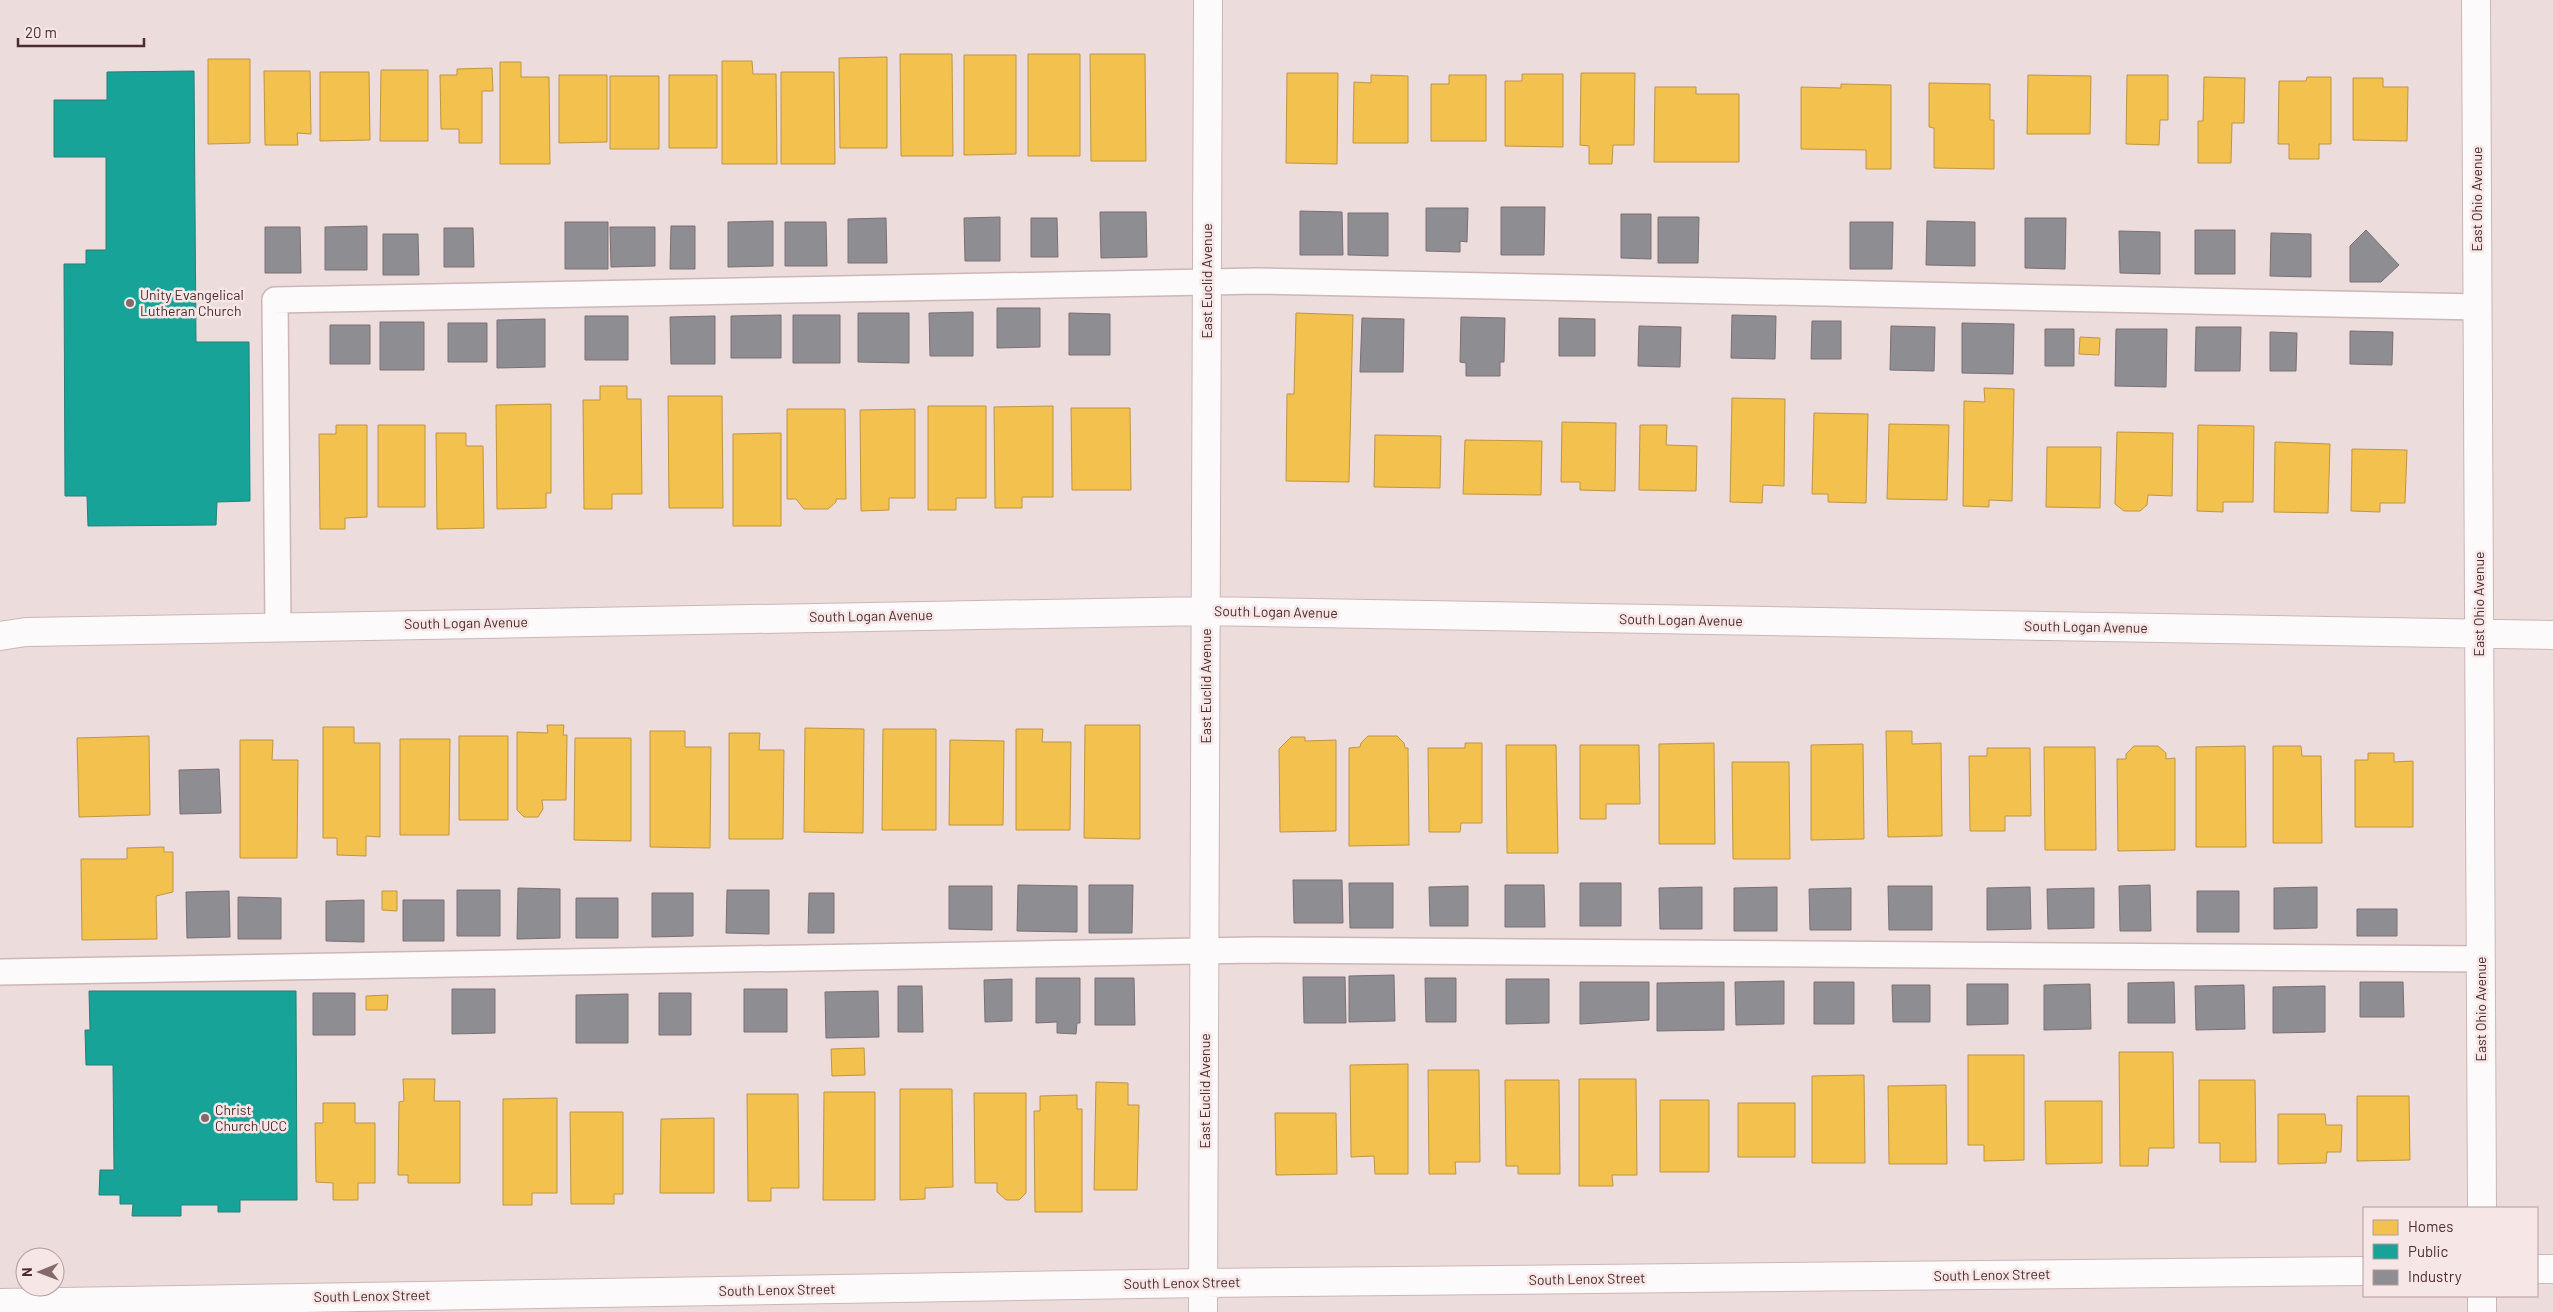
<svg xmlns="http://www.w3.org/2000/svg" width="2553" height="1312" viewBox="0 0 2553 1312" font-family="Barlow,sans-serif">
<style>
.homes{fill:#f2c14e;stroke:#c09444}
.public{fill:#17a398;stroke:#277f78}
.industry{fill:#8d8d92;stroke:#7a7074}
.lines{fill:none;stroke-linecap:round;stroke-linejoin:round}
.lane-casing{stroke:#ccb6b7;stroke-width:28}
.street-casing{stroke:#ccb6b7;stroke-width:30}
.lane{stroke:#fcfafa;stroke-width:25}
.street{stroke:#fcfafa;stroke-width:28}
.poi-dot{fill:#846a6b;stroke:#f7e6e6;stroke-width:2}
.labels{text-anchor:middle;stroke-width:5;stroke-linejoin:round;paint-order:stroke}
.street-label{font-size:14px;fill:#4c2c2e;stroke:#f7e6e6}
.poi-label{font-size:14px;fill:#4c2c2e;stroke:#f7e6e6;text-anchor:start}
</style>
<rect width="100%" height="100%" fill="#eddcdc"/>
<path class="homes" d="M900 54H952L953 156H901Z
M1028 54H1080V156H1028Z
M1090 54H1145L1146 161H1091Z
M964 55H1016V154L964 155Z
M887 57V148H840L839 58Z
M208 59H250V143L208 144Z
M722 61H752L753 74H776L777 164H722Z
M500 62H521V77H549L550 164H500Z
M492 68 493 91H482V143H459V129H441L440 75H457V69Z
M381 70H428V141H380Z
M264 71H310L311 134 297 133 298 145H265Z
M320 72H369L370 140 320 141Z
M781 72H834L835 164H781Z
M1287 73H1338L1337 164 1286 163Z
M1581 73H1635L1634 145H1613L1612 164H1589V146L1580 145Z
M1522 74H1563V147L1505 146V81H1522Z
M559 75H607V142L559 143Z
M669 75H717V148H669Z
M1371 75 1408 76V143H1353L1354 82 1371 83Z
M1449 75H1486V141H1431V84H1449Z
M2028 75 2091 76 2090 134H2027Z
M2127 75H2168V120H2160L2159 145 2126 144Z
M610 76H659V149H610Z
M2204 77 2245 78 2244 123H2232L2231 163H2198V121H2203Z
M2307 77H2331V144H2319V159H2289V144H2278L2279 81H2306Z
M2353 78H2383V87H2408L2407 141 2353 140Z
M1929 83 1990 84V120H1994V169L1934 168V128L1929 127Z
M1841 84 1891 85V169H1866V150L1801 149V87L1841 88Z
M1655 87H1696V94H1739V162H1654Z
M1296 313 1353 315 1349 482 1286 481 1287 394H1294Z
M2080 337 2100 338 2099 355 2079 354Z
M600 386H627V399H641L642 494H612V509H584L583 400H600Z
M1984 388 2014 389 2012 501 1989 500V507L1963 506 1964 401 1985 402Z
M668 396H722L723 508H669Z
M1732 398 1785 399 1784 486 1763 485 1762 503 1730 502Z
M551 404V493H546V508L497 509 496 405Z
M928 406H986V498H956V510H928Z
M1053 406V497H1022V508H995L994 407Z
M1071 408H1130L1131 490H1072Z
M787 409H845L846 499H836V502L828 509H804L796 499H787Z
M915 409V498H889V510L861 511 860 410Z
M1814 413 1868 414 1866 503 1828 502V494H1812Z
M1562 422 1616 423 1615 491 1580 490V482H1561Z
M1889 424 1949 425 1947 500 1887 499Z
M336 425H367V517L345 518V529H320L319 434H336Z
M378 425H425V507H378Z
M1640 425H1667L1666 445 1697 446 1696 491 1639 490Z
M2198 425 2254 426 2253 502H2223V512L2197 511Z
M2117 432 2173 433 2172 496 2148 495 2147 505 2140 511H2124L2115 504Z
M436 433H466V446H483L484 528 437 529Z
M781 433V526H733V434Z
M1375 435 1441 436 1440 488 1374 487Z
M1465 440 1542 441 1541 495 1463 494Z
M2275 442 2330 444 2328 513 2274 512Z
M2047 447H2101L2100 508 2046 507Z
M2352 449 2407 450 2405 503H2380V512L2351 511Z
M547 725H564L563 735H567L566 800H542L543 809 538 817H524L517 810V732L548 733Z
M1085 725H1140V839L1084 838Z
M323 727H354V743H380V837L366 836V856L337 855V838H323Z
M805 728 864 729 863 833 804 832Z
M883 729H936V830H882Z
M1016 729H1043L1042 742H1071L1070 830H1016Z
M650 731H685V747H711L710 848 650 847Z
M1886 731H1912V744L1941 743 1942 836 1888 837Z
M729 733H760L759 750H784L783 839H729Z
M149 736 150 815 79 817 77 738Z
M459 736H508V820H459Z
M1368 736H1397L1404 743 1405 748H1408L1409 845 1349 846V748L1360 747 1361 743Z
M1291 737H1305V741L1336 740V831L1280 832 1279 749Z
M575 738H631V841L574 840Z
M400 739H450L449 835H400Z
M240 740H273L272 760H298L297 858H240Z
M950 740 1004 741 1003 825H949Z
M1465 743H1482V823H1461L1460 832H1429L1428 748H1465Z
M1714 743 1715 844H1659V744Z
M1863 744 1864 839 1811 840V745Z
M1506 745H1556L1558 853H1507Z
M1580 745H1639L1640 804H1606V819H1580Z
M2134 746H2158L2166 753V759L2175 758V850L2118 851 2117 759H2126V754Z
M2245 746 2246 847H2196V747Z
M2273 746H2301L2302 756H2321L2322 843H2273Z
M2044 747H2095L2096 850H2045Z
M1987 748H2030L2031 816H2005V831H1970L1969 756H1987Z
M2368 753H2394V762L2413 761V827H2355V760H2368Z
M1732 762H1789L1790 859H1733Z
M164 847V852H173V892L156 896 157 939 82 940 81 859H127V848Z
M382 891H397V911L382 910Z
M388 995 387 1010H366V996Z
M864 1048 865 1075 832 1076 831 1049Z
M2119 1052H2173L2174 1148H2149L2148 1166H2120Z
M1968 1055H2024V1160L1984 1161V1145H1968Z
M1408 1064V1174H1375L1374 1156 1351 1157 1350 1065Z
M1428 1070H1479L1480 1162H1455L1456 1174H1429Z
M1864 1075 1865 1163H1812V1076Z
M403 1079H435L434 1101H460V1183H408V1175H398L399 1102 404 1101Z
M1579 1079H1636L1637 1175H1612L1613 1186H1579Z
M1505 1080H1559L1560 1174H1518V1166H1506Z
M2199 1080H2255L2256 1162H2220V1143H2199Z
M1096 1082 1128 1083V1105H1139L1137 1190H1094Z
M1946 1085 1947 1164H1889L1888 1086Z
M900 1089H952L953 1187 925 1188V1199L900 1200Z
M824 1092H875V1200H823Z
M974 1093H1026V1193L1019 1200H1006L997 1192V1183H975Z
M747 1094H798L799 1188H771V1201H748Z
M1077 1095V1109H1082V1212H1035L1034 1111H1040V1096Z
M2357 1096H2409L2410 1160 2357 1161Z
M557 1098V1193H532V1205H503V1099Z
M1660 1100H1709V1172H1660Z
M2045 1101H2102V1163L2046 1164Z
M323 1103H355V1123H375V1183H358V1200H333V1183L316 1182 315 1123H323Z
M1738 1103H1795V1157H1738Z
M570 1112H623V1194H614V1204H571Z
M1275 1113H1336L1337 1174 1276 1175Z
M2278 1114H2325L2326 1125H2342L2341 1152H2327L2326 1163 2278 1164Z
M714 1118V1193H660L661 1119Z"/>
<path class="public" d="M194 71 196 342H249L250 501 217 502 216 525 88 526 87 496H65L64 264H86V250H106V157H54V100H107V72Z
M89 991H296L297 1200H240V1212H218V1205H181V1216H132L133 1204H120V1195H99L100 1170H114L113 1065H86L85 1030H90Z"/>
<path class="industry" d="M1501 207H1545L1544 255H1501Z
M1426 208H1468L1467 242 1460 241V252L1426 251Z
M1300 211 1342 212 1343 255H1300Z
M1100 212H1146L1147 257 1101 258Z
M1348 213H1388V256L1348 255Z
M1621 214H1651V259L1621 258Z
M1000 217V261H965L964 218Z
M1658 217H1699L1698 263H1658Z
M886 218 887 263H848V219Z
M1031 218H1057L1058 257H1031Z
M2025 218H2066L2065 269 2025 268Z
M773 221V266L728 267V222Z
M1927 221 1975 222V266L1926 265Z
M565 222H608V269H565Z
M785 222H826L827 266H785Z
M1850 222H1893L1892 269H1850Z
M367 226V270H325V227Z
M671 226H695V269H670Z
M265 227H300L301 273H265Z
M610 227H655V266L611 267Z
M444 228H473L474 267H444Z
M2195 230H2235V274H2195Z
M2366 230 2399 265 2381 282H2350V246Z
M2119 231 2160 232V274L2120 273Z
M2271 233 2311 234V277L2270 276Z
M383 234H418L419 275H383Z
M997 308H1040V347L997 348Z
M973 312V356H930L929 313Z
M858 313H909V363L858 362Z
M1069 313 1110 314V355H1069Z
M781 315V358H731V316Z
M793 315H840V363H793Z
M1732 315 1776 316 1775 359 1731 358Z
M585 316H628V360H585Z
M715 316V364H671L670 317Z
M1461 317 1505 318 1504 362H1500V376H1466V363L1460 362Z
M1362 318 1404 319 1403 372H1360Z
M1559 318 1595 319V356H1559Z
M545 319V367L497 368V320Z
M1812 321H1841V359H1811Z
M380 322H424V370H380Z
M448 323H487V362H448Z
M1962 323 2014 324 2013 374 1962 373Z
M330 325H370V364H330Z
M1639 326 1681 327 1680 367 1638 366Z
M1891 326 1935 327 1934 371 1890 370Z
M2196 327H2241L2240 371H2195Z
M2045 329H2074V366H2045Z
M2116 329H2167L2166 387 2115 386Z
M2350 331 2393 332 2392 365 2350 364Z
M2270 332 2297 333 2296 371H2270Z
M219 769 221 813 180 814 179 770Z
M1293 880H1342L1343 923H1294Z
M1349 883H1393V928H1350Z
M1580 883H1621V926H1580Z
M1018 885 1077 886V932L1017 931Z
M1089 885H1133L1132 933H1089Z
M1505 885H1544L1545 927H1505Z
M2150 885 2151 931H2120L2119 886Z
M949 886H992V930L949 929Z
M1468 886V926H1430L1429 887Z
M1888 886H1932V930H1889Z
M1702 887V929H1660L1659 888Z
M1777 887V931H1734V888Z
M2030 887 2031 929 1987 930V888Z
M2317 887V928L2274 929V888Z
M518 888 560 889V938L517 939Z
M1851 888V930H1810L1809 889Z
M2094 888V928L2048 929 2047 889Z
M457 890H500V936H457Z
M727 890H769V934L726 933Z
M229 891 230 937 187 938 186 892Z
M2197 891H2239V932H2197Z
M652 893H693V936L652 937Z
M809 893H834V933H808Z
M238 897 281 898V939H238Z
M576 898H618V938H576Z
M364 900V942L326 941V901Z
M403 900H444V941H403Z
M2357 909H2397V936H2357Z
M1394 975 1395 1021 1349 1022V976Z
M1303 977H1345L1346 1023H1304Z
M1036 978H1080V1023H1077L1076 1034 1057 1033V1022L1036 1023Z
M1095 978H1134L1135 1025H1095Z
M1425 978H1456V1022H1426Z
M1012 979V1021L985 1022 984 980Z
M1506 979H1549V1023L1506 1024Z
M1784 981V1024L1736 1025 1735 982Z
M1580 982H1649V1020L1580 1024Z
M1724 982V1030L1657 1031V983Z
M1814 982H1854V1024H1814Z
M2174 982 2175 1023H2128V983Z
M2360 982H2403L2404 1017H2360Z
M1967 984H2008V1024L1967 1025Z
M2090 984 2091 1029 2044 1030V985Z
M1892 985H1930V1022H1893Z
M2244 985 2245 1029 2196 1030 2195 986Z
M898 986H922L923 1032H898Z
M2325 986V1032L2273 1033V987Z
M452 989H495V1033L452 1034Z
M744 989H787V1032H744Z
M878 991 879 1037 826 1038 825 992Z
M313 993H355V1035H313Z
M659 993H691V1035H659Z
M628 994V1043H576V995Z"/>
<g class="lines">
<g class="lane-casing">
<path id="lane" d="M278 626 275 300 1257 281 2478 307
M0 972 1255 950 2481 959"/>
</g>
<g class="street-casing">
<path id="street" d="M2476 0 2482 1208
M0 636 26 632 1206 611 2553 635
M2537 1269H2553
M0 1303 1203 1283 2364 1271
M1203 1312 1208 0
M2482 1312V1296"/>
</g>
<use href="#lane" class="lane"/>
<use href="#street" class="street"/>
</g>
<g class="poi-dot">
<circle cx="130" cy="303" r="5"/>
<circle cx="205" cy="1118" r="5"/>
</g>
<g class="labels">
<g class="street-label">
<text transform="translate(2477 199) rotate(-90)" y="5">East Ohio Avenue</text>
<text transform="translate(1207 281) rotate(-90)" y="5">East Euclid Avenue</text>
<text transform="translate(2479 604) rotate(-90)" y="5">East Ohio Avenue</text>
<text transform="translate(1276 612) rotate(1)" y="5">South Logan Avenue</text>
<text transform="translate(871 616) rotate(-1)" y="5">South Logan Avenue</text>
<text transform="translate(1681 620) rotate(1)" y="5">South Logan Avenue</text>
<text transform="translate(466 623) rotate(-1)" y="5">South Logan Avenue</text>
<text transform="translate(2086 627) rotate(1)" y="5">South Logan Avenue</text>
<text transform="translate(1206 686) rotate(-90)" y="5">East Euclid Avenue</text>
<text transform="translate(2481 1009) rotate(-90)" y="5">East Ohio Avenue</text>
<text transform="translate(1205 1091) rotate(-90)" y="5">East Euclid Avenue</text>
<text transform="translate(1992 1275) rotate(-1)" y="5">South Lenox Street</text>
<text transform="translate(1587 1279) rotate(-1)" y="5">South Lenox Street</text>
<text transform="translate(1182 1283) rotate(-1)" y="5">South Lenox Street</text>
<text transform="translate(777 1290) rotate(-1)" y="5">South Lenox Street</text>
<text transform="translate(372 1296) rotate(-1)" y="5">South Lenox Street</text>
</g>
<g class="poi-label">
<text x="140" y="300">Unity Evangelical<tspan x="140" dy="16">Lutheran Church</tspan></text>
<text x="215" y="1115">Christ<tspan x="215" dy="16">Church UCC</tspan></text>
</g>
</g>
<rect x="2363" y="1207" width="175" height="90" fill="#f7e6e6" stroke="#b39c9c"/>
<rect x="2373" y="1220" width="25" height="15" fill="#f2c14e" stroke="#b39c9c"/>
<text x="2408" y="1232" font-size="15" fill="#4c2c2e">Homes</text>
<rect x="2373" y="1244" width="25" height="15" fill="#17a398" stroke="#b39c9c"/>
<text x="2408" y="1257" font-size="15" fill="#4c2c2e">Public</text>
<rect x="2373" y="1270" width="25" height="15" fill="#8d8d92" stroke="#b39c9c"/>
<text x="2408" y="1282" font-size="15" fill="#4c2c2e">Industry</text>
<g transform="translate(40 1272) rotate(269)"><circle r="24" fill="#f7e6e6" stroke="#b39c9c"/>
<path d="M0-4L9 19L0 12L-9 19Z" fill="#846a6b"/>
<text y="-8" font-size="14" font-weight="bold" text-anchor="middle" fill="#4c2c2e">N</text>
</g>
<path d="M18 38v8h126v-8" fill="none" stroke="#4c2c2e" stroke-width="2.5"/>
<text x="25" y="38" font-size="15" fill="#4c2c2e" stroke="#f7e6e6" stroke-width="4" paint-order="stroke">20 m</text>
</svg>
